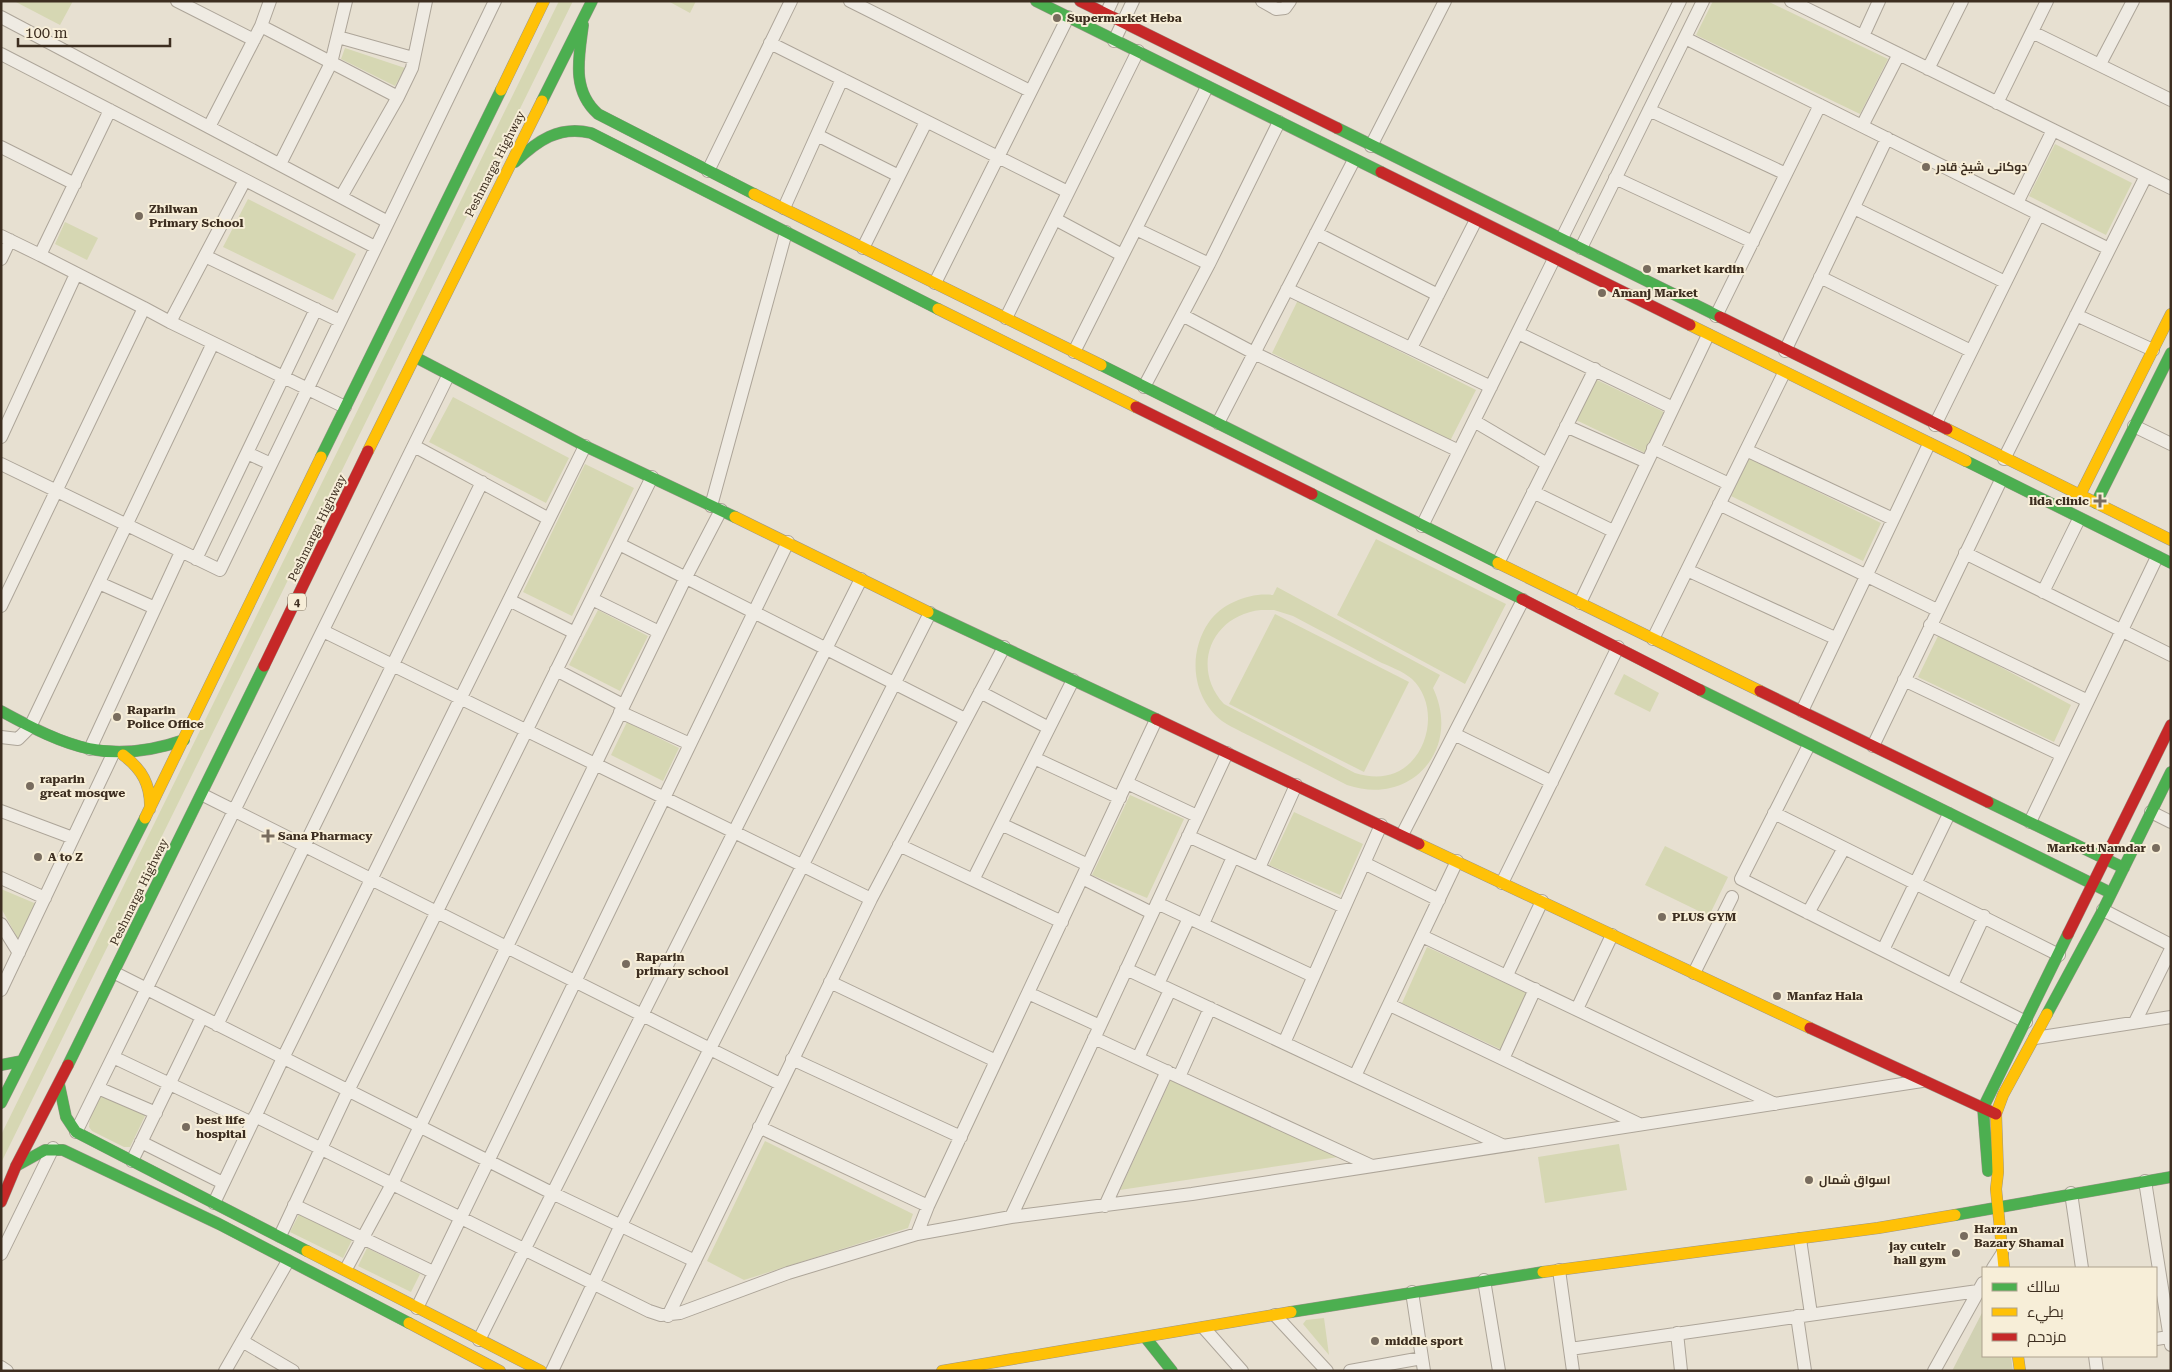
<svg xmlns="http://www.w3.org/2000/svg" width="2172" height="1372" viewBox="0 0 2172 1372" font-family="'Roboto Serif',Cairo,serif">
<style>
.green{fill:#d6d7b3;fill-rule:evenodd}
.cemetery{fill:#d1d1b3}
.lines{fill:none;stroke-linecap:round;stroke-linejoin:round}
.street-casing{stroke:#ada599;stroke-width:14}
.fast-casing{stroke:#9c958a;stroke-width:12}
.slow-casing{stroke:#9c958a;stroke-width:12}
.jam-casing{stroke:#9c958a;stroke-width:12}
.street{stroke:#efebe3;stroke-width:12}
.fast{stroke:#4caf50;stroke-width:11}
.slow{stroke:#ffc107;stroke-width:11}
.jam{stroke:#c62828;stroke-width:11}
.poi-dot{fill:#786c5e;stroke:#f7eed8;stroke-width:2}
.labels{text-anchor:middle;stroke-width:4;stroke-linejoin:round;paint-order:stroke}
.shield{fill:#f7eed8;stroke:#756857;stroke-width:1}
.shield-label{font-size:11px;font-weight:bold;fill:#3d2e20}
.poi-label{font-size:12px;font-weight:bold;fill:#3d2e20;stroke:#f7eed8;text-anchor:start}
.street-label{font-size:12px;fill:#3d2e20;stroke:#f7eed8}
</style>
<rect width="100%" height="100%" fill="#e7e0d1"/>
<path class="green" d="M14 1H73L60 25Z
M559 1H573L1 1163V1135Z
M668 1H696L690 13Z
M1713 1H1767L1888 59 1860 114 1696 35Z
M345 48 405 68 395 86 341 59Z
M2055 144 2132 183 2106 235 2029 196Z
M248 199 356 254 333 300 223 247Z
M65 222 98 238 87 260 55 244Z
M1298 300 1476 390 1450 441 1272 353Z
M1595 379 1664 412 1645 453 1576 420Z
M453 397 569 458 546 503 429 442Z
M1749 458 1881 523 1863 561 1731 496Z
M585 464 634 488 572 616 523 592Z
M1376 539 1506 604 1465 684 1337 615Z
M1277 587 1440 675 1433 688C1462 749 1411 807 1347 785 1319 771 1291 756 1262 742 1249 735 1234 729 1222 721 1191 697 1188 652 1209 622 1222 603 1251 592 1273 595ZM1261 610H1274L1293 616C1321 631 1350 646 1378 661 1388 666 1403 671 1412 679 1435 701 1432 740 1411 762 1396 778 1375 779 1355 773L1224 704C1190 667 1212 615 1261 610Z
M598 610 648 636 620 691 569 665Z
M1275 614 1409 682 1364 772 1229 704Z
M1939 634 2071 705 2054 742 1918 677Z
M1624 674 1659 693 1650 712 1614 694Z
M627 722 679 748 663 781 611 755Z
M1130 795 1184 819 1147 898 1092 875Z
M1294 812 1363 844 1340 895 1269 865Z
M1665 846 1728 877 1709 916 1645 885Z
M1 889 39 905 18 939 1 908Z
M1427 947 1527 993 1502 1050 1402 1003Z
M1171 1079 1338 1157 1120 1190Z
M101 1093 146 1114 130 1147H124L92 1131 89 1127 90 1117Z
M765 1141 913 1214 908 1228 744 1280 707 1261Z
M1619 1144 1627 1190 1545 1203 1538 1157Z
M299 1214 352 1240 343 1258 290 1232Z
M367 1248 420 1274 411 1292 358 1266Z
M1324 1318 1329 1355 1303 1324 1306 1320Z"/>
<path class="cemetery" d="M1983 1311V1356H2011L2013 1371H1952Z"/>
<g class="lines">
<g class="street-casing">
<path id="street" d="M177 1 254 40
M850 1 1030 91
M1262 1 1276 9 1285 8 1290 1
M1791 1 2171 188
M1106 14 1112 1
M1 17 388 222
M261 26 398 97
M2032 32 2171 100
M1863 36 1879 1
M338 37 413 58
M1685 38 2109 249
M1114 41 1133 1
M770 43 1068 192
M1 54 375 247
M2100 64 2133 1
M1928 69 1962 1
M1997 103 2047 1
M1649 110 1786 174
M1862 126 1899 54
M209 127 261 26 270 1
M817 135 899 176
M1371 146 1445 1
M1 147 75 184
M280 164 331 63 346 1
M708 171 791 1
M1615 178 1753 242
M341 197 398 97 412 68 426 1
M2017 203 2053 130
M784 208 842 79
M1854 208 2005 282
M1055 219 1122 255
M1136 229 1209 264
M1316 233 1438 295
M1 236 40 255 110 110
M1562 238 1680 1
M863 248 926 122
M1581 248 1703 1
M40 255 144 308
M205 256 340 321
M1 259 10 240
M1820 277 1971 351
M935 283 1068 17
M1287 289 1491 387
M1182 315 1254 353 1459 451
M2076 315 2153 350
M1716 316 1820 105
M1006 318 1138 51
M170 322 345 407
M1518 333 1673 408
M1411 348 1476 220
M1785 351 1887 138
M1074 352 1207 87
M1144 387 1209 264 1279 122
M1474 421 1547 464
M1218 423 1354 160
M1935 425 2039 214
M1566 426 1647 462
M2134 426 2171 444
M1 437 76 274
M414 446 549 519
M1653 448 1729 484
M1746 450 1893 519
M247 453 271 464
M2004 459 2146 176
M1 464 220 570 495 1
M1533 492 1613 531
M1719 504 1937 610
M711 506 786 232
M1422 526 1554 259
M619 544 965 719
M1965 553 2171 655
M196 559 316 309
M1498 563 1595 369
M1687 570 1835 638
M99 583 155 608
M2043 592 2079 519
M592 599 659 632
M509 600 575 633
M1580 603 1708 335
M1 606 144 308 170 322 245 180
M1930 625 2088 701
M323 631 871 899
M1653 639 1784 373
M556 670 623 705
M1904 680 2062 755
M980 692 1049 728
M1802 711 1929 444
M620 712 690 744
M1454 734 1552 782
M1 737 18 739 30 727 213 343
M1809 745 1741 879 2026 1022
M1873 746 2001 480
M90 749 181 552
M1034 758 1120 798
M1127 783 1197 816
M203 795 780 1084
M1 811 73 838
M2151 812 2171 822
M1774 813 2059 955
M2030 822 2157 557
M1001 824 1088 865
M1402 835 1523 600
M1188 836 1344 907
M899 845 1062 922
M1364 863 1439 900
M1259 868 1296 785
M1 878 45 898
M1082 878 1152 913
M973 880 1073 680
M1502 883 1618 647
M1157 903 1313 976
M2103 910 2171 945
M1808 913 1844 848
M1 924 19 953
M1203 924 1233 857
M1422 936 1775 1104
M1883 950 1949 814
M1126 969 1502 1145
M115 973 552 1193 695 1261
M1694 973 1732 897
M1507 975 1542 901
M830 982 996 1061
M1158 984 1189 918
M1952 985 1984 916
M1 990 113 754
M1028 993 1100 1026
M1390 1005 1639 1124
M1577 1009 1612 935
M2135 1022 2171 949
M217 1025 482 482
M1094 1038 1372 1166
M2035 1038 2171 1017
M1284 1043 1381 825
M113 1057 252 1123
M1138 1058 1170 990
M792 1059 961 1137
M1503 1059 1535 989
M1355 1076 1457 861
M1179 1077 1210 1008
M98 1088 156 1113
M255 1116 649 1311 661 1315 680 1313 788 1273 917 1234 1011 1217 1192 1194 1922 1081
M759 1127 928 1206
M76 1132 448 376
M141 1142 223 1183
M132 1161 202 1017
M2145 1181 2171 1345
M2071 1193 2082 1268
M214 1203 283 1058 585 446
M294 1205 433 1272
M1105 1206 1167 1071
M1011 1217 1227 753
M917 1234 928 1206 1156 720
M280 1236 348 1091 652 477
M1800 1239 1811 1314
M1 1254 53 1148
M1993 1268 2002 1254
M346 1269 392 1184 686 577 721 510
M1559 1270 1573 1371
M1484 1280 1499 1371
M1412 1292 1424 1371
M417 1308 788 542
M1275 1315 1327 1371
M668 1316 871 899 1004 647
M1797 1316 1805 1371
M1204 1328 1242 1371
M1677 1333 1681 1371
M2156 1339 2169 1337
M479 1340 861 579
M242 1341 293 1371
M1570 1349 1978 1291
M2095 1356 2097 1371
M1 1367 7 1371
M225 1371 288 1261
M552 1371 620 1227 930 613
M1350 1371 1422 1358
M1934 1371 1983 1283"/>
</g>
<g class="fast-casing">
<path id="fast" d="M1036 1 1381 172
M583 25C579 57 571 90 598 114L754 194
M542 101 592 1
M1337 128 1720 317
M515 162C537 141 559 125 591 133L938 309
M415 357 585 446 735 517
M1101 365 1498 563
M321 457 501 90
M1966 461 2171 563
M1312 494 1522 599
M2096 503 2171 353
M928 612 1156 719
M1700 690 2111 893
M1 711C67 747 109 766 184 740
M1988 802 2124 868
M2047 1014 2103 910 2171 772
M1 1065 22 1061
M68 1065 264 666
M59 1084 66 1117 76 1132 307 1251
M1 1103 145 818
M16 1166 45 1150H63L219 1224 409 1323
M1988 1171 1983 1108 2068 934
M1955 1215 2171 1177
M1291 1312 1543 1272
M1145 1337 1172 1371"/>
</g>
<g class="slow-casing">
<path id="slow" d="M501 90 544 1
M754 194 1101 365
M938 309 1136 407
M1690 325 1966 461
M1947 429 2171 540
M368 451 542 101
M2080 495 2171 314
M735 517 928 612
M1498 563 1760 691
M123 755C142 769 151 785 150 809
M145 818 321 457
M1419 844 1810 1028
M307 1251 541 1371
M2004 1268 1996 1189 1998 1172 1996 1114 2003 1095 2047 1014
M1543 1272 1878 1228 1955 1215
M409 1323 500 1371
M2018 1356 2020 1371
M942 1371 1291 1312"/>
</g>
<g class="jam-casing">
<path id="jam" d="M1080 1 1337 128
M1381 172 1690 325
M1720 317 1947 429
M1136 407 1312 494
M1522 599 1700 690
M264 666 368 451
M1760 691 1988 802
M1156 719 1419 844
M2068 934 2171 725
M1810 1028 1996 1114
M1 1202 16 1166 68 1065"/>
</g>
<use href="#street" class="street"/>
<use href="#fast" class="fast"/>
<use href="#slow" class="slow"/>
<use href="#jam" class="jam"/>
</g>
<g class="poi-dot">
<circle cx="1057" cy="18" r="5"/>
<circle cx="1926" cy="167" r="5"/>
<circle cx="139" cy="216" r="5"/>
<circle cx="1647" cy="269" r="5"/>
<circle cx="1602" cy="293" r="5"/>
<path d="M2097.5 493.5h5v5h5v5h-5v5h-5v-5h-5v-5h5z"/>
<circle cx="117" cy="717" r="5"/>
<circle cx="30" cy="786" r="5"/>
<path d="M265.5 828.5h5v5h5v5h-5v5h-5v-5h-5v-5h5z"/>
<circle cx="2156" cy="848" r="5"/>
<circle cx="38" cy="857" r="5"/>
<circle cx="1662" cy="917" r="5"/>
<circle cx="626" cy="964" r="5"/>
<circle cx="1777" cy="996" r="5"/>
<circle cx="186" cy="1127" r="5"/>
<circle cx="1809" cy="1180" r="5"/>
<circle cx="1964" cy="1236" r="5"/>
<circle cx="1956" cy="1253" r="5"/>
<circle cx="1375" cy="1341" r="5"/>
</g>
<g class="labels">
<rect class="shield" x="288" y="593.5" width="18" height="17" rx="4"/>
<g class="shield-label">
<text x="297" y="606">4</text>
</g>
<g class="poi-label">
<text x="1067" y="22">Supermarket Heba</text>
<text x="1936" y="171">دوکانی شیخ قادر</text>
<text x="149" y="213">Zhilwan<tspan x="149" dy="14">Primary School</tspan></text>
<text x="1657" y="273">market kardin</text>
<text x="1612" y="297">Amanj Market</text>
<text x="2089" y="505" text-anchor="end">lida clinic</text>
<text x="127" y="714">Raparin<tspan x="127" dy="14">Police Office</tspan></text>
<text x="40" y="783">raparin<tspan x="40" dy="14">great mosqwe</tspan></text>
<text x="278" y="840">Sana Pharmacy</text>
<text x="2146" y="852" text-anchor="end">Marketi Namdar</text>
<text x="48" y="861">A to Z</text>
<text x="1672" y="921">PLUS GYM</text>
<text x="636" y="961">Raparin<tspan x="636" dy="14">primary school</tspan></text>
<text x="1787" y="1000">Manfaz Hala</text>
<text x="196" y="1124">best life<tspan x="196" dy="14">hospital</tspan></text>
<text x="1819" y="1184">اسواق شمال</text>
<text x="1974" y="1233">Harzan<tspan x="1974" dy="14">Bazary Shamal</tspan></text>
<text x="1946" y="1250" text-anchor="end">jay cutelr<tspan x="1946" dy="14">hall gym</tspan></text>
<text x="1385" y="1345">middle sport</text>
</g>
<g class="street-label">
<text transform="translate(495 164) rotate(-63)" y="4">Peshmarga Highway</text>
<text transform="translate(317 528) rotate(-64)" y="4">Peshmarga Highway</text>
<text transform="translate(139 892) rotate(-64)" y="4">Peshmarga Highway</text>
</g>
</g>
<rect width="2172" height="1372" fill="none" stroke="#3d2e20" stroke-width="5"/>
<rect x="1982" y="1267" width="175" height="90" fill="#f7eed8" stroke="#ada18e"/>
<rect x="1992" y="1283" width="25" height="8" fill="#4caf50" stroke="#ada18e"/>
<text x="2027" y="1292" font-size="15" fill="#3d2e20">سالك</text>
<rect x="1992" y="1308" width="25" height="8" fill="#ffc107" stroke="#ada18e"/>
<text x="2027" y="1317" font-size="15" fill="#3d2e20">بطيء</text>
<rect x="1992" y="1333" width="25" height="8" fill="#c62828" stroke="#ada18e"/>
<text x="2027" y="1342" font-size="15" fill="#3d2e20">مزدحم</text>
<path d="M18 38v8h152v-8" fill="none" stroke="#3d2e20" stroke-width="2.5"/>
<text x="25" y="38" font-size="15" fill="#3d2e20" stroke="#f7eed8" stroke-width="4" paint-order="stroke">100 m</text>
</svg>
